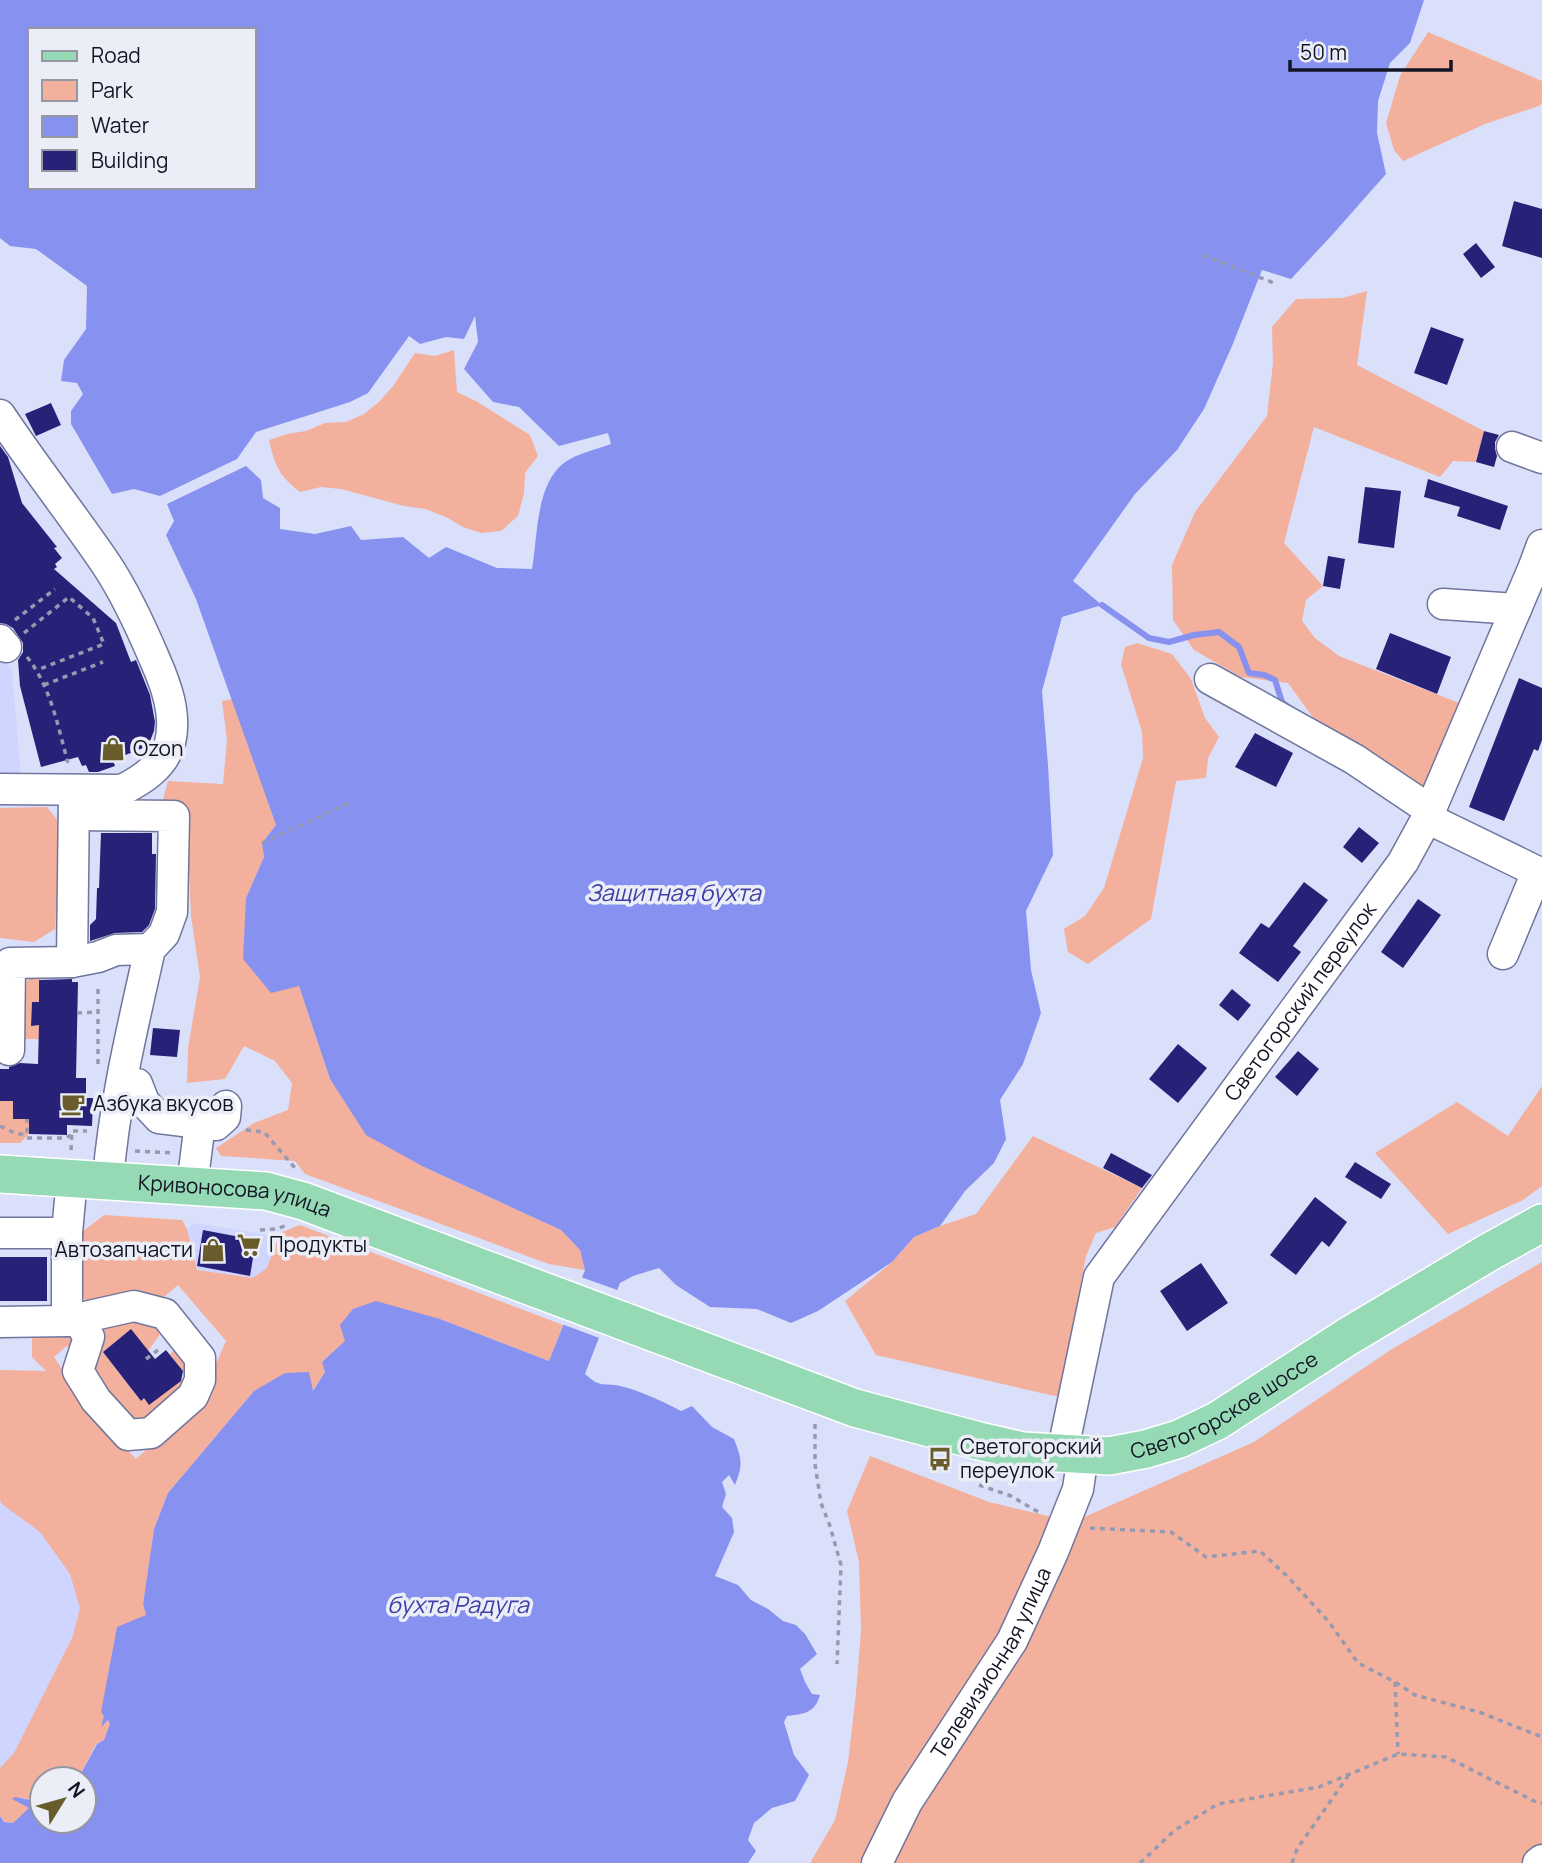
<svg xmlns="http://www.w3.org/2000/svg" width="1542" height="1863" viewBox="0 0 1542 1863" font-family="Manrope,sans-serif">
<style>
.built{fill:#cfd5fe}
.green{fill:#f3b09c}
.water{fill:#8791f0;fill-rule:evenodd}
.pier{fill:#dbe0fa}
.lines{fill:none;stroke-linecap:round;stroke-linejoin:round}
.stream{stroke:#8791f0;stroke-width:6}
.building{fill:#272277}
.minor-casing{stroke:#70769d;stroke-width:33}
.major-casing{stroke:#fff;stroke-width:40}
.path{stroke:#969ab0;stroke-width:3.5;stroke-dasharray:5 5;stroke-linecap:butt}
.minor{stroke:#fff;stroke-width:30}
.major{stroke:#95d9b5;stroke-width:37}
.labels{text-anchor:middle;stroke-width:7;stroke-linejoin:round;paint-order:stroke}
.poi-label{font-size:21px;fill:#131524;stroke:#eceef7;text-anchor:start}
.street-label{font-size:21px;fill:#131524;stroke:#eceef7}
.water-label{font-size:23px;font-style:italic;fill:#3f3da9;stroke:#eceef7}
</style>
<rect width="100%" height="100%" fill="#dbe0fa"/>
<path class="built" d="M0 655 12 668 21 778 0 777Z
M195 1223 278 1237 267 1268 253 1278 196 1270 187 1229Z
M0 1435 89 1468 96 1744 78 1779H42V1800L0 1816Z"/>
<path class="green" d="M1428 32 1542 81V103L1539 106 1485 124 1403 161 1394 150 1386 123 1400 76Z
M1367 291 1357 365 1484 431 1476 462 1453 461 1440 477 1314 427 1284 543 1323 586 1306 600 1302 621 1315 638 1339 656 1459 703 1426 787 1413 788 1317 723 1288 683 1241 677 1194 650 1173 620 1172 565 1195 512 1267 416 1273 363 1272 327 1296 299 1342 298Z
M454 350 457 392 476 401 530 435 538 456 525 473 524 494 518 516 501 531 481 533 463 527 446 517 425 509 404 506 341 489 321 487 300 492C279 475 275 467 269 440L287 434 306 431 325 423 346 422 364 414 380 401 393 386 415 353 435 356Z
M1137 643 1172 654 1191 679 1205 718 1219 737 1208 758 1206 778 1176 781 1151 919 1088 964 1068 952 1064 929 1085 916 1104 888 1143 758 1142 732 1121 664 1125 647Z
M233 699 276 825 262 843 264 857 246 898 299 986 330 1079 424 1167 561 1230 580 1250 585 1270 549 1264 305 1174 295 1161 221 1156 216 1148 254 1123 288 1110 292 1083 275 1061 244 1046 225 1079 187 1083 188 1048 200 977 191 916 186 809 161 807 168 781 223 784 227 740 222 701Z
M47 807 62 826 55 929 34 942 0 938V808Z
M40 972 39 1002H32L31 1025H39V1039H20L24 985 30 977Z
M1542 1086V1186L1523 1200 1448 1234 1375 1153 1457 1102 1508 1136Z
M0 1101H13V1118L29 1119V1134L20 1143H0Z
M1033 1136 1142 1188 1115 1227 1096 1233 1086 1256 1059 1397 876 1355 845 1301 892 1262 914 1237 940 1226 976 1214Z
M104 1215 182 1220 187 1229 197 1270 253 1278 267 1268 280 1233 300 1225 563 1325 549 1361 440 1319 345 1341 322 1362 325 1372 312 1392 309 1372 254 1391 168 1493 154 1529 143 1604 146 1615 104 1716 103 1725 108 1720 110 1724 104 1740 96 1744 78 1779H42V1800L35 1801 19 1797 25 1805 30 1808 13 1823 4 1822 0 1816V1768L14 1753 73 1636 80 1608 70 1574 40 1532 2 1504 0 1500V1370L46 1371 32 1357V1330L72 1329 81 1342 72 1350 67 1346 54 1357 83 1401 136 1459 200 1400 226 1341 178 1285 159 1301 89 1303 84 1299 82 1289V1232Z
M1542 1262V1863H810L835 1820 848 1762 856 1693 861 1631 859 1562 847 1511 870 1456 989 1502 1073 1522 1254 1442 1392 1349Z
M118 1315 159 1323V1336L148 1351 131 1330 103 1352 140 1400 144 1398 149 1404 186 1376 170 1354 177 1348 182 1347 193 1383 141 1427 102 1397 89 1356 98 1333Z"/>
<path class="water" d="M0 0H1424L1410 43 1390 63 1378 101 1377 133 1386 174 1333 234 1291 279 1262 270 1232 346 1204 409 1177 450 1135 494 1073 581 1102 605 1062 617 1042 691 1048 765 1053 855 1026 911 1031 970 1041 1013 1023 1064 1000 1100 1006 1139 994 1163 965 1191 940 1226 914 1237 892 1262 818 1311 791 1323 757 1309 710 1307 676 1285 659 1268 633 1276 620 1283 585 1374C602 1389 601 1382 620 1386 641 1391 662 1401 681 1411L692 1406 712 1427 734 1439C742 1459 743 1465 735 1485L729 1475 722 1482 726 1494 722 1507 732 1518 734 1532 715 1576 738 1585 751 1600 768 1609 783 1621 796 1625 805 1634 817 1654 800 1669 805 1682 812 1694 820 1695C815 1713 804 1714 787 1716L784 1722 794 1755 809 1775 795 1801 772 1808 754 1823 748 1840 756 1851 748 1863H0V1816L4 1822 13 1823 29 1808 12 1799 15 1797 35 1801 42 1800V1821H84V1779H78L97 1744 104 1740 110 1724 108 1720 101 1727 104 1716 101 1712 117 1627 146 1615 143 1604 154 1529 168 1493 254 1391 285 1373 309 1372 313 1391 325 1372 322 1362 345 1341 340 1325 353 1309 376 1301 440 1319 549 1361 585 1270 580 1250 561 1230 424 1167 366 1135 330 1079 299 986 271 993 243 959 246 898 264 857 262 843 276 825 196 599 166 535 174 521 167 504 246 466 261 480 263 498 280 508V529L315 534 351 526 361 540 403 537 429 558 446 547 497 568 532 569C538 536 535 478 570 459 583 452 598 449 611 444L608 433 559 446 519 407 493 402 464 369 478 342 475 316 464 339 446 337 420 344 409 336 368 393 350 402 256 432 237 459 160 496 134 489 112 494 71 424V411L83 394 77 383 61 381 64 360 86 329 87 286 36 249 10 246 0 238ZM30 30H254V187H30Z"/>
<path class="pier" d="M578 1276 620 1291 602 1339 559 1323Z"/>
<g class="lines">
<path class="stream" d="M1102 605 1149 638 1169 642 1194 635 1219 632 1239 647 1249 673 1264 675 1275 680 1282 702 1291 709"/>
</g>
<path class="building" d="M1514 201 1542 209V258L1502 246Z
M1476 243 1495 267 1481 278 1463 254Z
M1431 327 1464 339 1447 385 1414 373Z
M51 403 61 425 36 436 25 414Z
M1484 431 1499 435 1495 442V449L1497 456 1494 467 1476 462Z
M0 446 8 457 22 503 57 547 54 548 62 558 55 564 57 567 54 569 116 623 131 662 136 660 150 695 155 722 154 731 148 746 113 760 115 766 98 772H89L86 765 82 766 78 757 41 767 20 686 18 660 23 652V643L13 628 6 624 0 623Z
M1428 479 1508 506 1500 530 1457 516 1460 507 1424 497Z
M1365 487 1401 491 1394 548 1358 543Z
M1328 556 1345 559 1340 589 1323 586Z
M1390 633 1451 657 1437 694 1376 669Z
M1519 678 1542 688V740L1538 751 1534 749 1504 821 1469 807Z
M1255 733 1293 753 1276 787 1235 767Z
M1359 827 1379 843 1362 863 1343 847Z
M101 833H152V854H156L155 909 149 925 142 932 115 933 90 941V925L96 919 97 888H99Z
M1304 882 1328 900 1293 946 1301 952 1278 982 1239 953 1261 923 1269 928Z
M1418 899 1441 915 1403 968 1381 952Z
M72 979V982H78L76 1078H86V1098H93L92 1126 67 1125V1135L29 1134V1119H13V1101H0V1069H9V1067L20 1063 38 1064 39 1025 31 1026 32 1002H39V980Z
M1232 989 1251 1005 1238 1021 1219 1005Z
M153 1028 180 1030 177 1057 150 1055Z
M1178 1044 1207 1068 1178 1103 1149 1079Z
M1298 1051 1319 1069 1297 1096 1275 1077Z
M1111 1153 1152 1175 1142 1188 1103 1168Z
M1355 1162 1391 1184 1381 1199 1345 1177Z
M1315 1197 1347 1222 1329 1247 1322 1241 1296 1275 1270 1255Z
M203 1230 256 1240 250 1276 197 1266Z
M0 1257H47V1301H0Z
M1201 1263 1228 1303 1187 1331 1160 1291Z
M131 1329 155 1359 166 1350 183 1371 181 1381 149 1405 144 1398 141 1401 103 1352Z"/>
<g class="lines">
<g class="minor-casing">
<g id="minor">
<path d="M0 415C34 466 72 514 106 564 126 594 141 627 155 660 166 685 177 714 170 743 164 766 142 780 122 790L0 789"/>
<path d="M1512 447 1542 458"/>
<path d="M1443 604 1516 609"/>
<path d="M0 640 6 647"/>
<path d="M1210 679 1354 759 1430 810"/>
<path d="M74 815 174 816 172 912 164 934 150 949C133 1025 114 1103 108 1180"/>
<path d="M1427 818 1542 874"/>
<path d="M1503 954 1537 872"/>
<path d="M72 962 74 795"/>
<path d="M9 1050 10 963 72 962 98 957 116 950 150 949"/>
<path d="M122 1083 137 1084 144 1102 159 1118 216 1125 225 1117 226 1106"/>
<path d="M192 1186 200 1123"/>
<path d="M0 1233H67"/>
<path d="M67 1321 134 1306 165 1314 200 1358V1380L193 1396 151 1433 128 1435 96 1400 78 1371 89 1337 77 1319"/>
<path d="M0 1322 67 1321V1233L72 1178"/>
<path id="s1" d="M1062 1454 1099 1277 1403 862 1427 818 1533 569 1542 545"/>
<path id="s2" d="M877 1863 907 1802 1012 1641 1053 1552 1078 1489 1083 1455"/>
<path d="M1538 1863 1542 1860"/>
</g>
</g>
<g class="major-casing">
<g id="major">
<path id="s3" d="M0 1174 266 1191 303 1201 855 1408 979 1441 1023 1451 1109 1456 1146 1449 1179 1439 1217 1421 1347 1337 1491 1251 1542 1223"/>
</g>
</g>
<path class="path" d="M1203 255 1274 283
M15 620 55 589
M24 633 69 597 93 618 104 644 37 670
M27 657C51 687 58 727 68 763
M44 685 103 662
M262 843 349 803
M77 1013 98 1012
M98 1064V984
M0 1126 17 1134H27V1119
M246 1130 264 1132 295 1168
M27 1138H65L72 1135
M71 1150 72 1131H87
M135 1151 173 1153
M260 1230 275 1229 285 1226
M146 1359 162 1347
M815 1424V1464L821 1503 830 1526 841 1565 837 1664
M979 1485 1011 1496 1040 1513
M1090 1528 1171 1532 1206 1557 1260 1551 1287 1576 1329 1622 1358 1663 1395 1682 1415 1695 1479 1712 1542 1737
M1395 1682 1398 1754
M1140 1863 1175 1830 1218 1804 1319 1787 1398 1754 1446 1757 1536 1802 1542 1803
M1292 1863 1297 1849 1348 1776"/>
<use href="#minor" class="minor"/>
<use href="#major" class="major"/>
</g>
<defs>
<g id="shop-bare" transform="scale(1.89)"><path d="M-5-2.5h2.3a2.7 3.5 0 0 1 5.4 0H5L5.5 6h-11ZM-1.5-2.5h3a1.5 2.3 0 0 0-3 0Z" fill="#685d2a" stroke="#eceef7" stroke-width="2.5" paint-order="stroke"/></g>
<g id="cafe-bare" transform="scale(1.89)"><path d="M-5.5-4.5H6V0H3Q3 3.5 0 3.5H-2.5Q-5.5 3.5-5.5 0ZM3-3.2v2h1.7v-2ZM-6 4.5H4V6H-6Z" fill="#685d2a" stroke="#eceef7" stroke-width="2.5" paint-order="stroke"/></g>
<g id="supermarket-bare" transform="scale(1.89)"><path d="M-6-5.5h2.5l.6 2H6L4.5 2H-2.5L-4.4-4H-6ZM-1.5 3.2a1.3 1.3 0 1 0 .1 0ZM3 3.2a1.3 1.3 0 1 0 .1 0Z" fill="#685d2a" stroke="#eceef7" stroke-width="2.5" paint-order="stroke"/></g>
<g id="bus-bare" transform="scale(1.89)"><path d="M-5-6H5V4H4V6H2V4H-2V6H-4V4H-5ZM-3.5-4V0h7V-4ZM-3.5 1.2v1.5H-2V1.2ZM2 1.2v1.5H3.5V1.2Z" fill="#685d2a" stroke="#eceef7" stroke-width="2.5" paint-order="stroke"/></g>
</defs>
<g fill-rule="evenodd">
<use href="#shop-bare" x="113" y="749"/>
<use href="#cafe-bare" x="73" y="1104"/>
<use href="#supermarket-bare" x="249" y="1245"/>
<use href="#shop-bare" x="213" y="1250"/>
<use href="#bus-bare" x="940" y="1459"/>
</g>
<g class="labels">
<g class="poi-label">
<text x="133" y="756">Ozon</text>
<text x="93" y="1111">Азбука вкусов</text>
<text x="269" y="1252">Продукты</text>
<text x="193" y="1257" text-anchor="end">Автозапчасти</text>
<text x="960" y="1454">Светогорский<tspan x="960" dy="24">переулок</tspan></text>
</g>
<g class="street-label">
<text dy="7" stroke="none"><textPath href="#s1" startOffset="522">Светогорский переулок</textPath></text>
<text dy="7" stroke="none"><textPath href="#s3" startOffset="236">Кривоносова улица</textPath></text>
<text dy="7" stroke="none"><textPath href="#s3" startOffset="1281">Светогорское шоссе</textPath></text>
<text dy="7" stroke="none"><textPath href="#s2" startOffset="231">Телевизионная улица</textPath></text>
</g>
<g class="water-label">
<text x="674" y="901">Защитная бухта</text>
<text x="458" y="1613">бухта Радуга</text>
</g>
</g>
<rect x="28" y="28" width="228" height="161" fill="#eceef7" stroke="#9597a3" stroke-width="2"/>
<rect x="42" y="51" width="35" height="10" fill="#95d9b5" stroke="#9597a3" stroke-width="2"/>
<text x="91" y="63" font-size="21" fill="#131524">Road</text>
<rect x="42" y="80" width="35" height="21" fill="#f3b09c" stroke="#9597a3" stroke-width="2"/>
<text x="91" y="98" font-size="21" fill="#131524">Park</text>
<rect x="42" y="116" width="35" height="21" fill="#8791f0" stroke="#9597a3" stroke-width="2"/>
<text x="91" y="133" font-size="21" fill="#131524">Water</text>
<rect x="42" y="150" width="35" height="21" fill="#272277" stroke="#9597a3" stroke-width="2"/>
<text x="91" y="168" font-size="21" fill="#131524">Building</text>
<g transform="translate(63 1800) rotate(53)"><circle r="33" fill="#eceef7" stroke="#9597a3" stroke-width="2"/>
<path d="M0-5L12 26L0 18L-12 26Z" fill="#685d2a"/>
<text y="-10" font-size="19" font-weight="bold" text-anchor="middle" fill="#131524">N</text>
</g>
<path d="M1290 60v10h161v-10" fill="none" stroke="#131524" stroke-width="3.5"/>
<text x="1300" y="60" font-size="21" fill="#131524" stroke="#eceef7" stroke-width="5" paint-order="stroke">50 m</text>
</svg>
